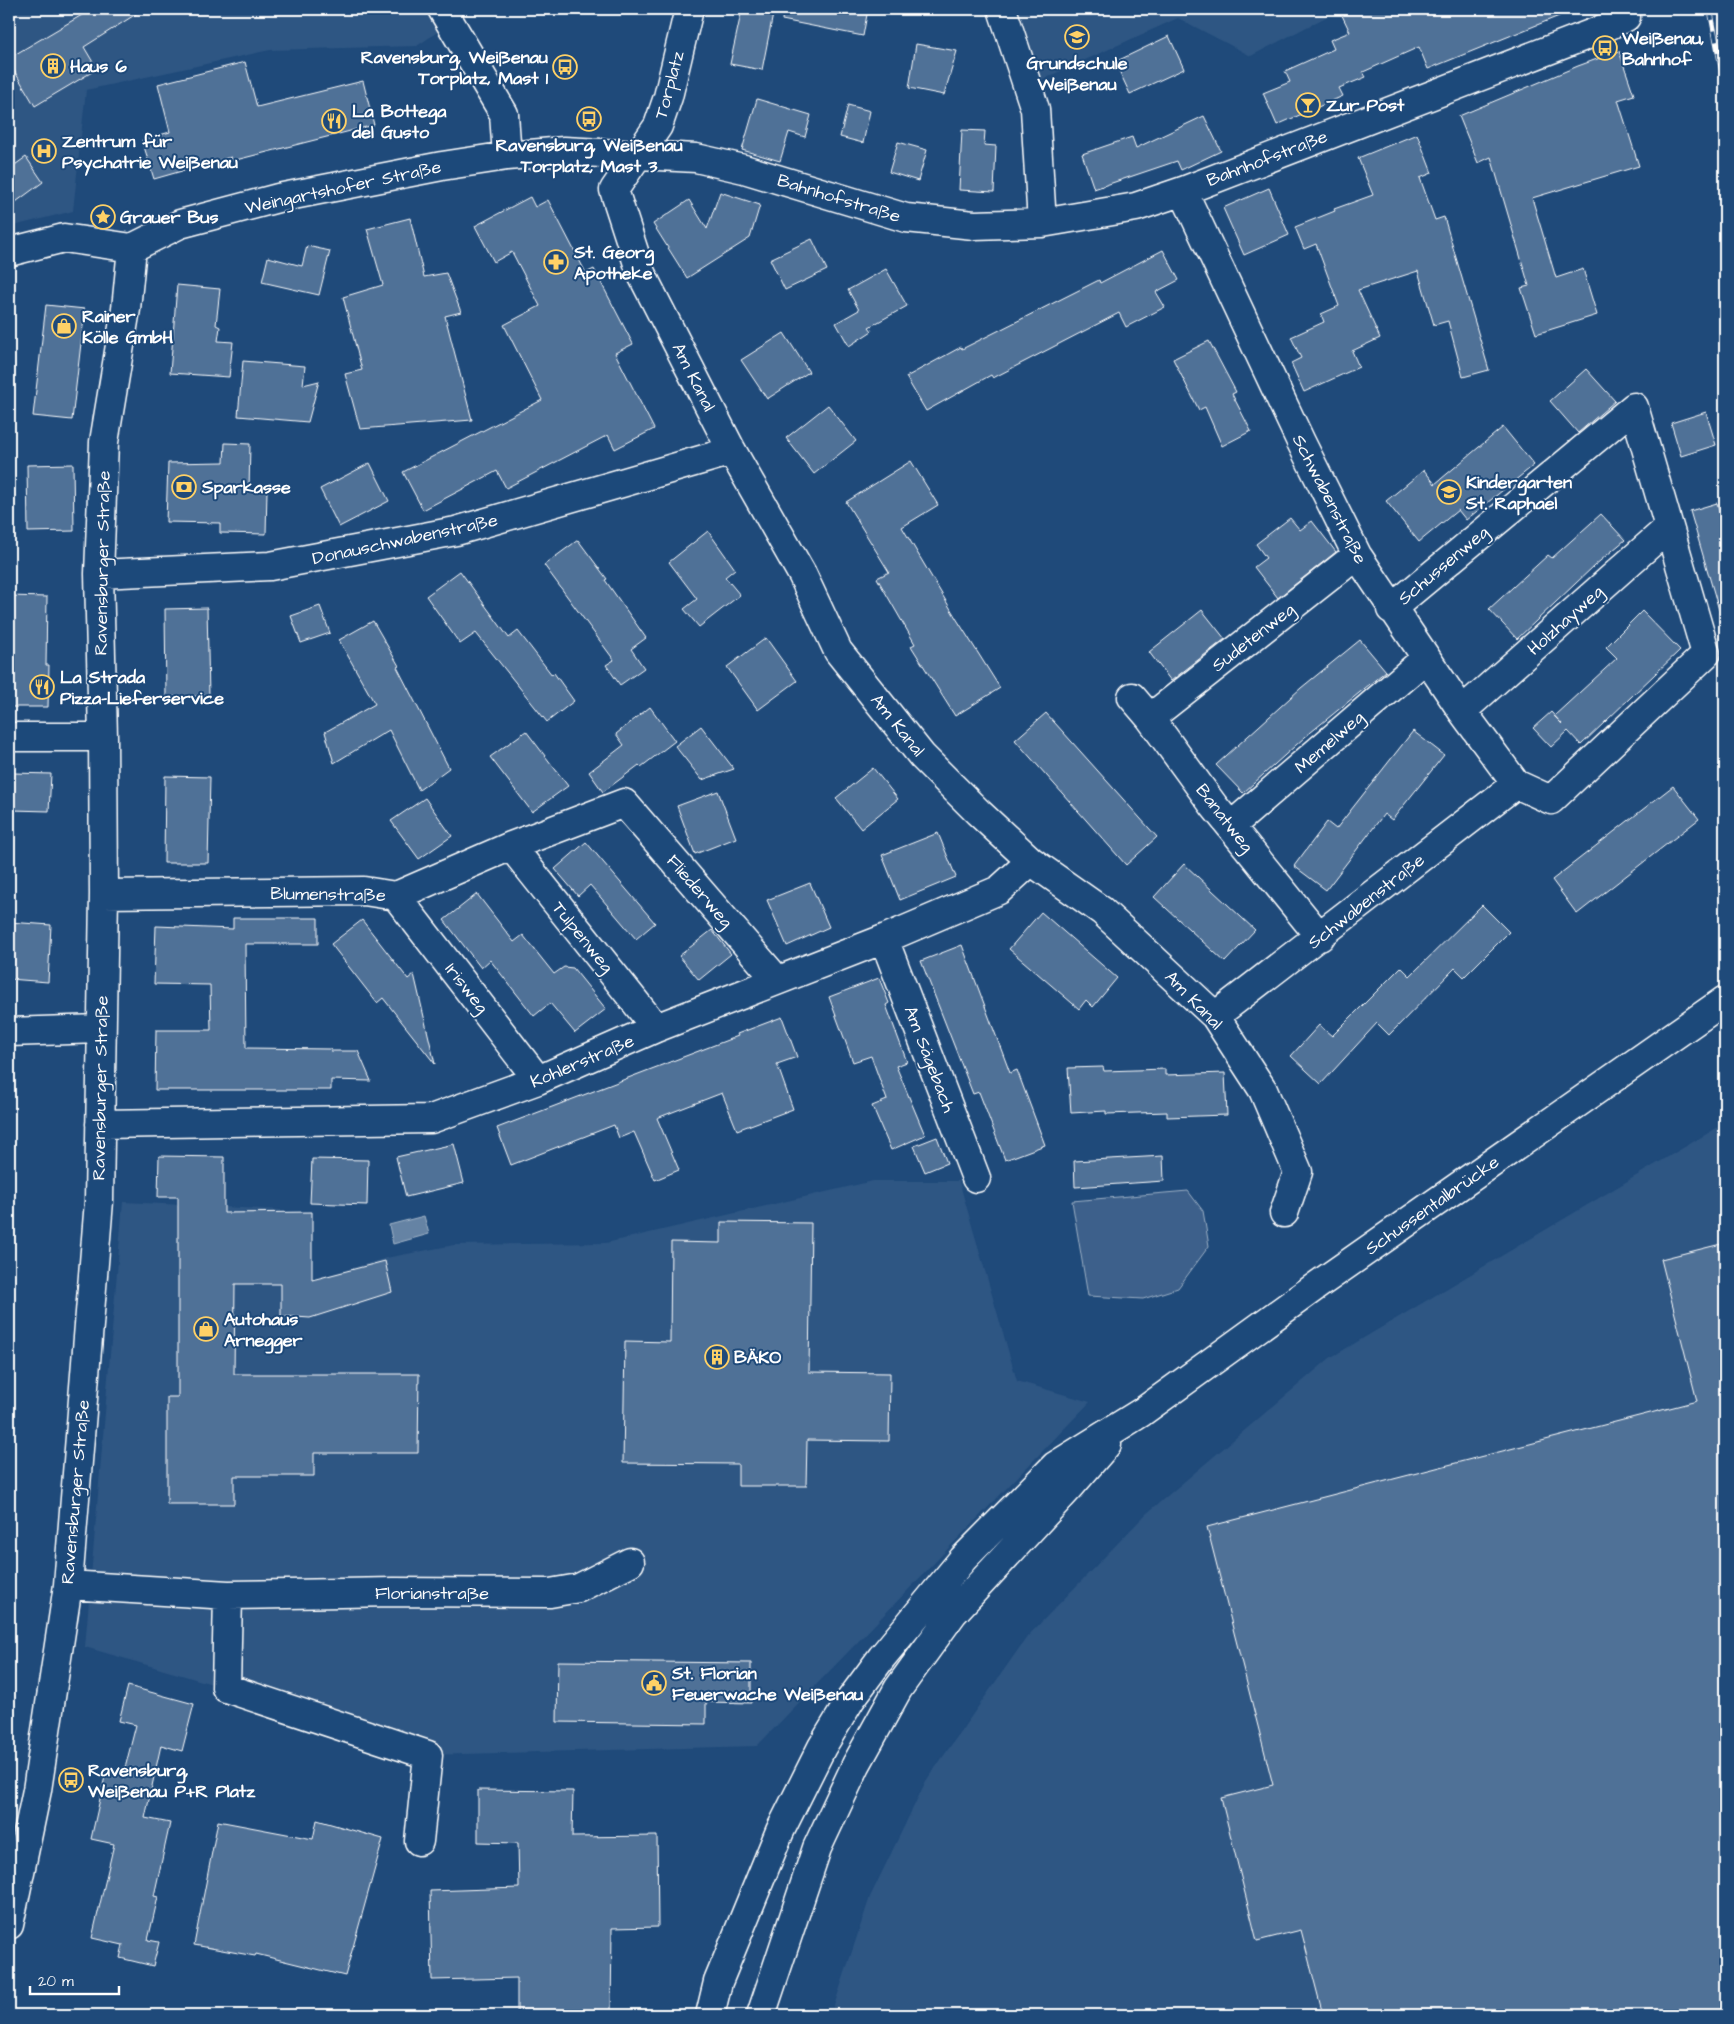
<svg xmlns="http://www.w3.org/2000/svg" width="1734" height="2024" viewBox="0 0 1734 2024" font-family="'Architects Daughter',sans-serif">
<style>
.built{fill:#2e5683}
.green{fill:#3c618b;stroke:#9eb0c5}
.water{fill:#6583a4;stroke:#a3b5c8}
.building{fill:#507197;stroke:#fff}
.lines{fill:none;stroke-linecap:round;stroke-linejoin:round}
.street-casing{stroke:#fff;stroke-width:31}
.primary-casing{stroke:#fff;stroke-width:31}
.street{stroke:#1f4a7a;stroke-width:28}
.primary{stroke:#1f4a7a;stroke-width:28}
.rail-casing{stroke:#fff;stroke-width:5.5}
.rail{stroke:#1f4a7a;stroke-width:4;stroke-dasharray:11;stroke-linecap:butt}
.labels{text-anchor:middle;stroke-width:4;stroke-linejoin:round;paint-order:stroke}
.poi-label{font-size:18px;font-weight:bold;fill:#fff;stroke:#1f4a7a;text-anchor:start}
.street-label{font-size:18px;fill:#fff;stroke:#1f4a7a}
</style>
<rect width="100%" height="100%" fill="#1f4a7a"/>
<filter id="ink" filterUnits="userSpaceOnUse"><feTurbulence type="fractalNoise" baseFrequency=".02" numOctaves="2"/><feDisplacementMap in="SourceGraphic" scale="10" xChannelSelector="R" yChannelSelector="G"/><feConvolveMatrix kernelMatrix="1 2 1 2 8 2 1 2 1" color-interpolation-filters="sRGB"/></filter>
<g filter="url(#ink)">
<path class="built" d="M9 9H471L417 46 270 50 86 90 73 211 9 227Z
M1008 9H1323L1326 17 1251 56 1178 18 1043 79 1029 70Z
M1725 1123V2015H831L870 1897 926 1781 1027 1637 1146 1514 1330 1358Z
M873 1181H959L1017 1381 1090 1402 757 1746 428 1755 226 1688 85 1647 123 1202 281 1210 282 1289 386 1258 454 1245 606 1243Z"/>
<path class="green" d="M1188 1191 1203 1211 1209 1246 1178 1288 1143 1299 1088 1296 1072 1201Z"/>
<path class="water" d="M424 1216 429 1234 393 1244 389 1225Z"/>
<path class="building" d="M92 9H144L84 47 97 69 35 106 9 62V58Z
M742 9H774L762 70 730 64Z
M783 9H868L863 36 782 20Z
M1339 9H1574V10L1428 69 1419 47 1363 72 1366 77 1339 88 1343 96 1277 125 1263 93 1290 82 1285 71 1334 49 1330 40 1350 32Z
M1169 36 1184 69 1130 94 1115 62Z
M916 44 957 51 944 95 909 88Z
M1619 51 1634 95 1618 100 1639 166 1532 198 1556 278 1583 269 1597 315 1536 334 1521 288 1529 286 1491 157 1478 163 1459 116 1578 66Z
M245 62 257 107 363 81 374 125 232 161 231 157 154 179 142 140 170 132 158 84Z
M757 99 811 115 805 137 789 132 780 161 742 150Z
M848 105 870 111 863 143 840 137Z
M1204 116 1221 151 1181 170 1177 161 1094 189 1082 154 1132 137 1136 148Z
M962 130 985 131 984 145 996 146 994 192 959 190Z
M1417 134 1432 173 1420 178 1435 220 1444 217 1489 370 1463 377 1448 321 1434 325 1418 271 1358 290 1380 338 1352 351 1359 367 1304 392 1291 363 1301 358 1291 337 1324 322 1321 314 1339 306 1316 244 1304 249 1295 227 1335 211 1334 209 1373 195 1358 158Z
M898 142 927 150 918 181 889 172Z
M26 157 43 182 9 207V169Z
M1269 188 1289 235 1244 255 1223 208Z
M720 192 760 205 750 238 687 278 653 224 689 200 707 229Z
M530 197 535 207 548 200 586 273 594 269 633 344 615 353 654 429 615 449 608 435 506 488 497 471 423 510 403 472 542 400 504 325 540 306 512 252 494 262 475 226Z
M410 218 424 277 446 273 461 312 445 316 472 420 360 429 345 374 362 370 343 297 383 285 367 229Z
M812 239 827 270 785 290 770 259Z
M307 246 330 251 319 295 262 282 268 257 302 266Z
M1163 250 1179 280 1156 292 1165 307 1126 327 1119 313 993 378 991 375 926 411 906 377 961 347 962 349 1099 280 1100 283Z
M886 269 907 306 869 327 872 331 849 346 836 323 859 310 848 290Z
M177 285 220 289 216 325 220 327 218 341 233 342 229 377 170 373Z
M46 305 85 309 72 420 33 416Z
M784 333 809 372 767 399 741 360Z
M1209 341 1236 392 1232 394 1251 431 1222 446 1205 407 1199 410 1173 359Z
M243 361 305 366 303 385 319 381 308 422 238 416Z
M1586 369 1615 401 1578 433 1550 401Z
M828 405 856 441 814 474 786 438Z
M1706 412 1716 445 1681 456 1671 423Z
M1503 427 1534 465 1466 520 1458 510 1419 542 1386 501 1424 470 1435 484Z
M225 443 250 444 249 490H267L266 534 220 533V523L166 522 168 463 224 462Z
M911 461 938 505 902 527 956 618 1000 688 955 716 911 646 915 644 877 578 889 572 846 502Z
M370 463 389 501 339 527 320 489Z
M73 464 74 531 28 532 27 465Z
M1717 503 1725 531V609L1719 610 1690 511Z
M1601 514 1625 540 1594 566 1517 639 1489 609 1548 555 1552 558Z
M1290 518 1300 530 1312 521 1336 552 1278 598 1254 567 1266 558 1256 544Z
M708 531 735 569 725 577 740 595 699 627 684 609 697 599 669 562Z
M578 540 607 579 605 580 646 638 631 649 644 668 620 685 606 665 614 660 544 565Z
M460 571 509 638 518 631 552 675 554 673 574 701 547 722 476 633 460 644 426 596Z
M9 596 47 597 46 665H49L48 707H9Z
M320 606 330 633 301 643 291 616Z
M207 608 209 696 166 697 165 609Z
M1202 610 1225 639 1171 681 1149 652Z
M1642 611 1680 650 1581 745 1568 731 1551 747 1533 728 1551 712 1562 724 1554 716 1617 658 1606 647Z
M373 621 399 666 397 667 449 768 419 790 389 730 334 763 325 732 375 704 339 640Z
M766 638 797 681 758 710 727 667Z
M1360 640 1386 671 1305 737 1243 793 1216 765 1301 688Z
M650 707 675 741 641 767 639 765 603 792 589 772 624 745 616 734Z
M1046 713 1157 837 1126 865 1015 740Z
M701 726 734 769 702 780 675 746Z
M526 731 568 786 532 812 490 757Z
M1413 731 1444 755 1392 820 1384 814 1326 890 1294 866 1327 822 1336 829Z
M873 768 898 799 861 829 836 798Z
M14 773 51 774 49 811 12 810Z
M165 776 210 777 208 863H164Z
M1673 786 1699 819 1577 914 1552 880Z
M718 791 736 838 695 854 677 806Z
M425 798 452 836 419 859 391 821Z
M938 833 956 877 900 900 882 855Z
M586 842 655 923 636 939 590 885 578 896 555 869Z
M1184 864 1255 930 1225 962 1154 897Z
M810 883 829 927 787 946 767 900Z
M477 894 514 942 523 935 554 974 564 967 573 968 606 1009 575 1033 550 1003 534 1016 490 960 481 968 444 920Z
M1482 905 1509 932 1464 977 1455 968 1389 1035 1377 1023 1321 1084 1291 1056 1319 1025 1332 1036 1401 967 1410 976Z
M1041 912 1117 978 1093 1007 1086 1000 1079 1009 1009 949Z
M233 918H318V944H245L246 1048 331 1049V1051H358L371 1081 331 1080V1090H155L156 1030H211L210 985 154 984 156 926 233 929Z
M362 920 408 979 414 974 435 1064 383 998 377 1003 331 944Z
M9 922 51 925 48 982 9 979Z
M712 930 731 954 699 980 679 956Z
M962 945 1010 1073 1017 1070 1045 1145 1005 1160 979 1092 973 1094 921 961Z
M879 978 889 1003 886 1005 907 1062 896 1066 925 1135 891 1150 872 1106 887 1100 871 1056 853 1062 829 997Z
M782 1017 797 1057 777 1064 793 1109 737 1130 722 1093 657 1118 679 1170 655 1180 634 1132 619 1138 614 1125 511 1165 497 1128 738 1036 737 1034Z
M1103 1067 1104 1071 1165 1069V1075L1225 1073 1227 1115 1167 1117V1112L1106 1114V1111L1071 1113 1068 1068Z
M937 1137 947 1163 925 1172 914 1146Z
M454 1144 464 1183 406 1197 396 1157Z
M159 1156 224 1157V1213L312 1212V1280L385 1261 392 1292 310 1318 281 1316V1284H235L234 1374H419L418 1453H314V1476H234V1504H167V1397H178V1197H158Z
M1163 1156 1164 1181 1075 1187 1074 1161Z
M312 1159 368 1160 367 1205 310 1203Z
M721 1222 811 1223 809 1372 890 1373 889 1441 807 1440 806 1486H738V1464L623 1463 625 1341 670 1342 671 1242 721 1243Z
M1725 1243V2015H1323L1301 1930 1257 1941 1221 1798 1273 1785 1207 1527 1697 1401 1661 1259Z
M558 1661 751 1663V1703L706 1702V1724L557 1722Z
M128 1686 194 1704 182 1751 161 1745 145 1818 170 1823 154 1896 158 1897 148 1940 159 1942 153 1966 120 1958 123 1945 92 1938 114 1844 91 1839 106 1772 123 1776 136 1725 119 1721Z
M478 1790 573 1791 572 1837 657 1836 658 1927 612 1928 611 2015 517 2014V1978L432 1980 430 1891 519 1888 518 1843 478 1842Z
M317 1820 383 1839 345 1976 256 1954 255 1956 194 1945 218 1821 313 1839Z"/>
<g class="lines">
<g class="street-casing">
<path id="street" d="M442 9 504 114 507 156
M689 9 668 97 658 126 614 190 641 273 732 451 802 574 838 651 922 756 978 812 1031 861 1102 911 1215 1016 1263 1090 1298 1172 1284 1213
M1002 9 1035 109 1042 223
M1183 191 1301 442 1357 555 1462 711 1516 784 1215 1016
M9 252 64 238 132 248 180 224 278 198 442 166 507 156 564 151 696 158 744 169 906 218 974 225 1042 223 1136 207 1183 191 1598 31 1626 17 1623 9
M99 574 270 566 456 531 732 451
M1391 609 1634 407 1706 654 1551 800 1516 784
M1132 697 1150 718 1214 806 1320 937
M1462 711 1668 528
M1150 718 1357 555
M9 737H103
M1231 826 1426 658
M511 846 656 1028
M104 894 364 891 396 896 511 846 624 803 777 980
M396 896 538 1080
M884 939 976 1178
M9 1032 100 1029
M100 1124 431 1119 538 1080 656 1028 884 939 999 890 1031 861
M68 1585 228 1595 394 1592 550 1593 579 1588 630 1562
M228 1595 226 1688 428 1755 419 1841
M9 1925 37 1790 68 1585 99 1201 104 894 103 737 99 574 104 442 126 309 132 248"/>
</g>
<g class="primary-casing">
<path id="primary" d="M710 2015 718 1982 780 1831 822 1747 851 1699 882 1657 963 1559 1055 1466 1142 1412 1319 1284 1725 1000
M761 2015 817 1848 856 1765 898 1689 953 1613 1068 1489 1107 1444"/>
</g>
<use href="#street" class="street"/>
<use href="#primary" class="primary"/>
<g class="rail-casing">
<path id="rail" d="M1710 9 1725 87"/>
</g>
<use href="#rail" class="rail"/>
</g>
</g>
<defs>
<g id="school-ring" transform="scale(1.25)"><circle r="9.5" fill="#1f4a7a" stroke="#ffd166" stroke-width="1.5"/><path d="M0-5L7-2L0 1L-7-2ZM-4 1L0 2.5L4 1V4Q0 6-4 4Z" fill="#ffd166"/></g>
<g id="bus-ring" transform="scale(1.25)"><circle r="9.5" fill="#1f4a7a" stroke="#ffd166" stroke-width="1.5"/><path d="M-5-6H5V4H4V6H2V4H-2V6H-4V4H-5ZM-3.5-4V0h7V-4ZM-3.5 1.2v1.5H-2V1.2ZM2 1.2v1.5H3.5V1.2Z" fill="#ffd166"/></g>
<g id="building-ring" transform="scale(1.25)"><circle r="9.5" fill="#1f4a7a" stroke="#ffd166" stroke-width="1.5"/><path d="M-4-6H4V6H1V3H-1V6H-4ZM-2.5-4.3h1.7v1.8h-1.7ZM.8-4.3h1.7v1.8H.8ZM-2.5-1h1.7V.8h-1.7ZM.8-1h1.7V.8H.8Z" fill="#ffd166"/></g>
<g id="bar-ring" transform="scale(1.25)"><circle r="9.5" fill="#1f4a7a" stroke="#ffd166" stroke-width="1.5"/><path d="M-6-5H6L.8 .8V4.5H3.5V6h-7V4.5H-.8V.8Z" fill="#ffd166"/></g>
<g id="restaurant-ring" transform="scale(1.25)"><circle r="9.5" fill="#1f4a7a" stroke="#ffd166" stroke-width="1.5"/><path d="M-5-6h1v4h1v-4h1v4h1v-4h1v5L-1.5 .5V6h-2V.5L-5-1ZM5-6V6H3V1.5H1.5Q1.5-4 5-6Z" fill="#ffd166"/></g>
<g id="hospital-ring" transform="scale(1.25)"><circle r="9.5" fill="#1f4a7a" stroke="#ffd166" stroke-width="1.5"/><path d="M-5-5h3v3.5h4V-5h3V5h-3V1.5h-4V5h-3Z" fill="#ffd166"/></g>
<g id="sight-ring" transform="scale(1.25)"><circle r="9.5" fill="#1f4a7a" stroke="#ffd166" stroke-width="1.5"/><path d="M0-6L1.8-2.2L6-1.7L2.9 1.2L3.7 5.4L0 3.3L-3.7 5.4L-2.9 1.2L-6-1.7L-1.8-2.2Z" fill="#ffd166"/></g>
<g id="pharmacy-ring" transform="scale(1.25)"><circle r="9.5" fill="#1f4a7a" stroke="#ffd166" stroke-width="1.5"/><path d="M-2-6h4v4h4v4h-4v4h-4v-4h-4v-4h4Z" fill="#ffd166"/></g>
<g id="shop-ring" transform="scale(1.25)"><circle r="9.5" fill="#1f4a7a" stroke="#ffd166" stroke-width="1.5"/><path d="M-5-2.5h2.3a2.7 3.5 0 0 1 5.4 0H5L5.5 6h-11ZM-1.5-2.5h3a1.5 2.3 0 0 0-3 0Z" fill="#ffd166"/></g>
<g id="bank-ring" transform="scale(1.25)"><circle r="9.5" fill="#1f4a7a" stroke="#ffd166" stroke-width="1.5"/><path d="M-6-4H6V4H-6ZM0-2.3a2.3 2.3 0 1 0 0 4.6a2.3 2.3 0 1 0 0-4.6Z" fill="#ffd166"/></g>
<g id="civic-ring" transform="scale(1.25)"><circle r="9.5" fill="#1f4a7a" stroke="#ffd166" stroke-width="1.5"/><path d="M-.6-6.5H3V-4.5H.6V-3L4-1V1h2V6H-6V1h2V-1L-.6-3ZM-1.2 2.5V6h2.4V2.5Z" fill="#ffd166"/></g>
</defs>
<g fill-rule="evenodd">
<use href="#school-ring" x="1077" y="37"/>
<use href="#bus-ring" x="1605" y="48"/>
<use href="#building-ring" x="53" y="66"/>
<use href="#bus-ring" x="565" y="67"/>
<use href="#bar-ring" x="1308" y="105"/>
<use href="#bus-ring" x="589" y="119"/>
<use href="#restaurant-ring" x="334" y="121"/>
<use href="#hospital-ring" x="44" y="151"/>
<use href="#sight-ring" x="103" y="217"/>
<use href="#pharmacy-ring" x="556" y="262"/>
<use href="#shop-ring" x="64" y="326"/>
<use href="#bank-ring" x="184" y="487"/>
<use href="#school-ring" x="1449" y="492"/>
<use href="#restaurant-ring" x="42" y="687"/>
<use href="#shop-ring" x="206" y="1329"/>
<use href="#building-ring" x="717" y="1357"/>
<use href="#civic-ring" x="654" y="1683"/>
<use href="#bus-ring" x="71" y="1780"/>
</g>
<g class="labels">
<g class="poi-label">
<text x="1622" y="44">Weißenau,<tspan x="1622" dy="21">Bahnhof</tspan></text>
<text x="548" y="63" text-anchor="end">Ravensburg, Weißenau<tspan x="548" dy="21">Torplatz, Mast 1</tspan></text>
<text x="1077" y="69" text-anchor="middle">Grundschule<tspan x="1077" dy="21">Weißenau</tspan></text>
<text x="70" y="72">Haus 6</text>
<text x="1326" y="111">Zur Post</text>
<text x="352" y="117">La Bottega<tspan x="352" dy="21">del Gusto</tspan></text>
<text x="62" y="147">Zentrum für<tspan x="62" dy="21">Psychatrie Weißenau</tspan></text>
<text x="589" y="151" text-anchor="middle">Ravensburg, Weißenau<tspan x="589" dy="21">Torplatz, Mast 3</tspan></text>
<text x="120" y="223">Grauer Bus</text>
<text x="574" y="258">St. Georg<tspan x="574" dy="21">Apotheke</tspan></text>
<text x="82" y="322">Rainer<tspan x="82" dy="21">Kölle GmbH</tspan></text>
<text x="1466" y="488">Kindergarten<tspan x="1466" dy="21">St. Raphael</tspan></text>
<text x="202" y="493">Sparkasse</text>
<text x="60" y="683">La Strada<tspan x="60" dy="21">Pizza-Lieferservice</tspan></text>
<text x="224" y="1325">Autohaus<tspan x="224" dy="21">Arnegger</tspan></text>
<text x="734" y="1363">BÄKO</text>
<text x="672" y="1679">St. Florian<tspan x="672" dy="21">Feuerwache Weißenau</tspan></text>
<text x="88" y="1776">Ravensburg,<tspan x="88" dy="21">Weißenau P+R Platz</tspan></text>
</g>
<g class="street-label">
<text transform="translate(669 85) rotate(-75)" y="6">Torplatz</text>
<text transform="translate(1267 158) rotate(-21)" y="6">Bahnhofstraße</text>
<text transform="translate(343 187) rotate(-12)" y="6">Weingartshofer Straße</text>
<text transform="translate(839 198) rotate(17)" y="6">Bahnhofstraße</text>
<text transform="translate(694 377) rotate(63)" y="6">Am Kanal</text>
<text transform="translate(1330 499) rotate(63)" y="6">Schwabenstraße</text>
<text transform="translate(405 539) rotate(-12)" y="6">Donauschwabenstraße</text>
<text transform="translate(102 563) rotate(-89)" y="6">Ravensburger Straße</text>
<text transform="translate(1443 565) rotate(-40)" y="6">Schussenweg</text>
<text transform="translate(1565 620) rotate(-42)" y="6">Holzhayweg</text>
<text transform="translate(1253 637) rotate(-38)" y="6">Sudetenweg</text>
<text transform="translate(898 725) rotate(51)" y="6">Am Kanal</text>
<text transform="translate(1329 742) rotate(-41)" y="6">Memelweg</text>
<text transform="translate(1225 818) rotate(52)" y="6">Banatweg</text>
<text transform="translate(700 891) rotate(49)" y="6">Fliederweg</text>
<text transform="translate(328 894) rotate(1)" y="6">Blumenstraße</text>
<text transform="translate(1366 901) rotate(-38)" y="6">Schwabenstraße</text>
<text transform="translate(583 937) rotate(51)" y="6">Tulpenweg</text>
<text transform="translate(467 988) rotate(52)" y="6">Irisweg</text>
<text transform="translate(1194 1000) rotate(46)" y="6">Am Kanal</text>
<text transform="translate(930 1059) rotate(69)" y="6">Am Sägebach</text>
<text transform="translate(582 1061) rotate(-23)" y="6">Kohlerstraße</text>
<text transform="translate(100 1088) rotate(-89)" y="6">Ravensburger Straße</text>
<text transform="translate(1432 1205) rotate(-35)" y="6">Schussentalbrücke</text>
<text transform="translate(75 1492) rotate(-85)" y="6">Ravensburger Straße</text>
<text x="432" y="1599">Florianstraße</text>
</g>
</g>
<rect width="1734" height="2024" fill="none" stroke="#1f4a7a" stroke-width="30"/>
<rect x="15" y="15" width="1704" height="1994" fill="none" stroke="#fff" stroke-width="2" filter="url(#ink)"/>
<path d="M30 1986v8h89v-8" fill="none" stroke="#ffffff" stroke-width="2.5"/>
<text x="38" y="1986" font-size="15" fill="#ffffff" stroke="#1f4a7a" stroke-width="4" paint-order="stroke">20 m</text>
</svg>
